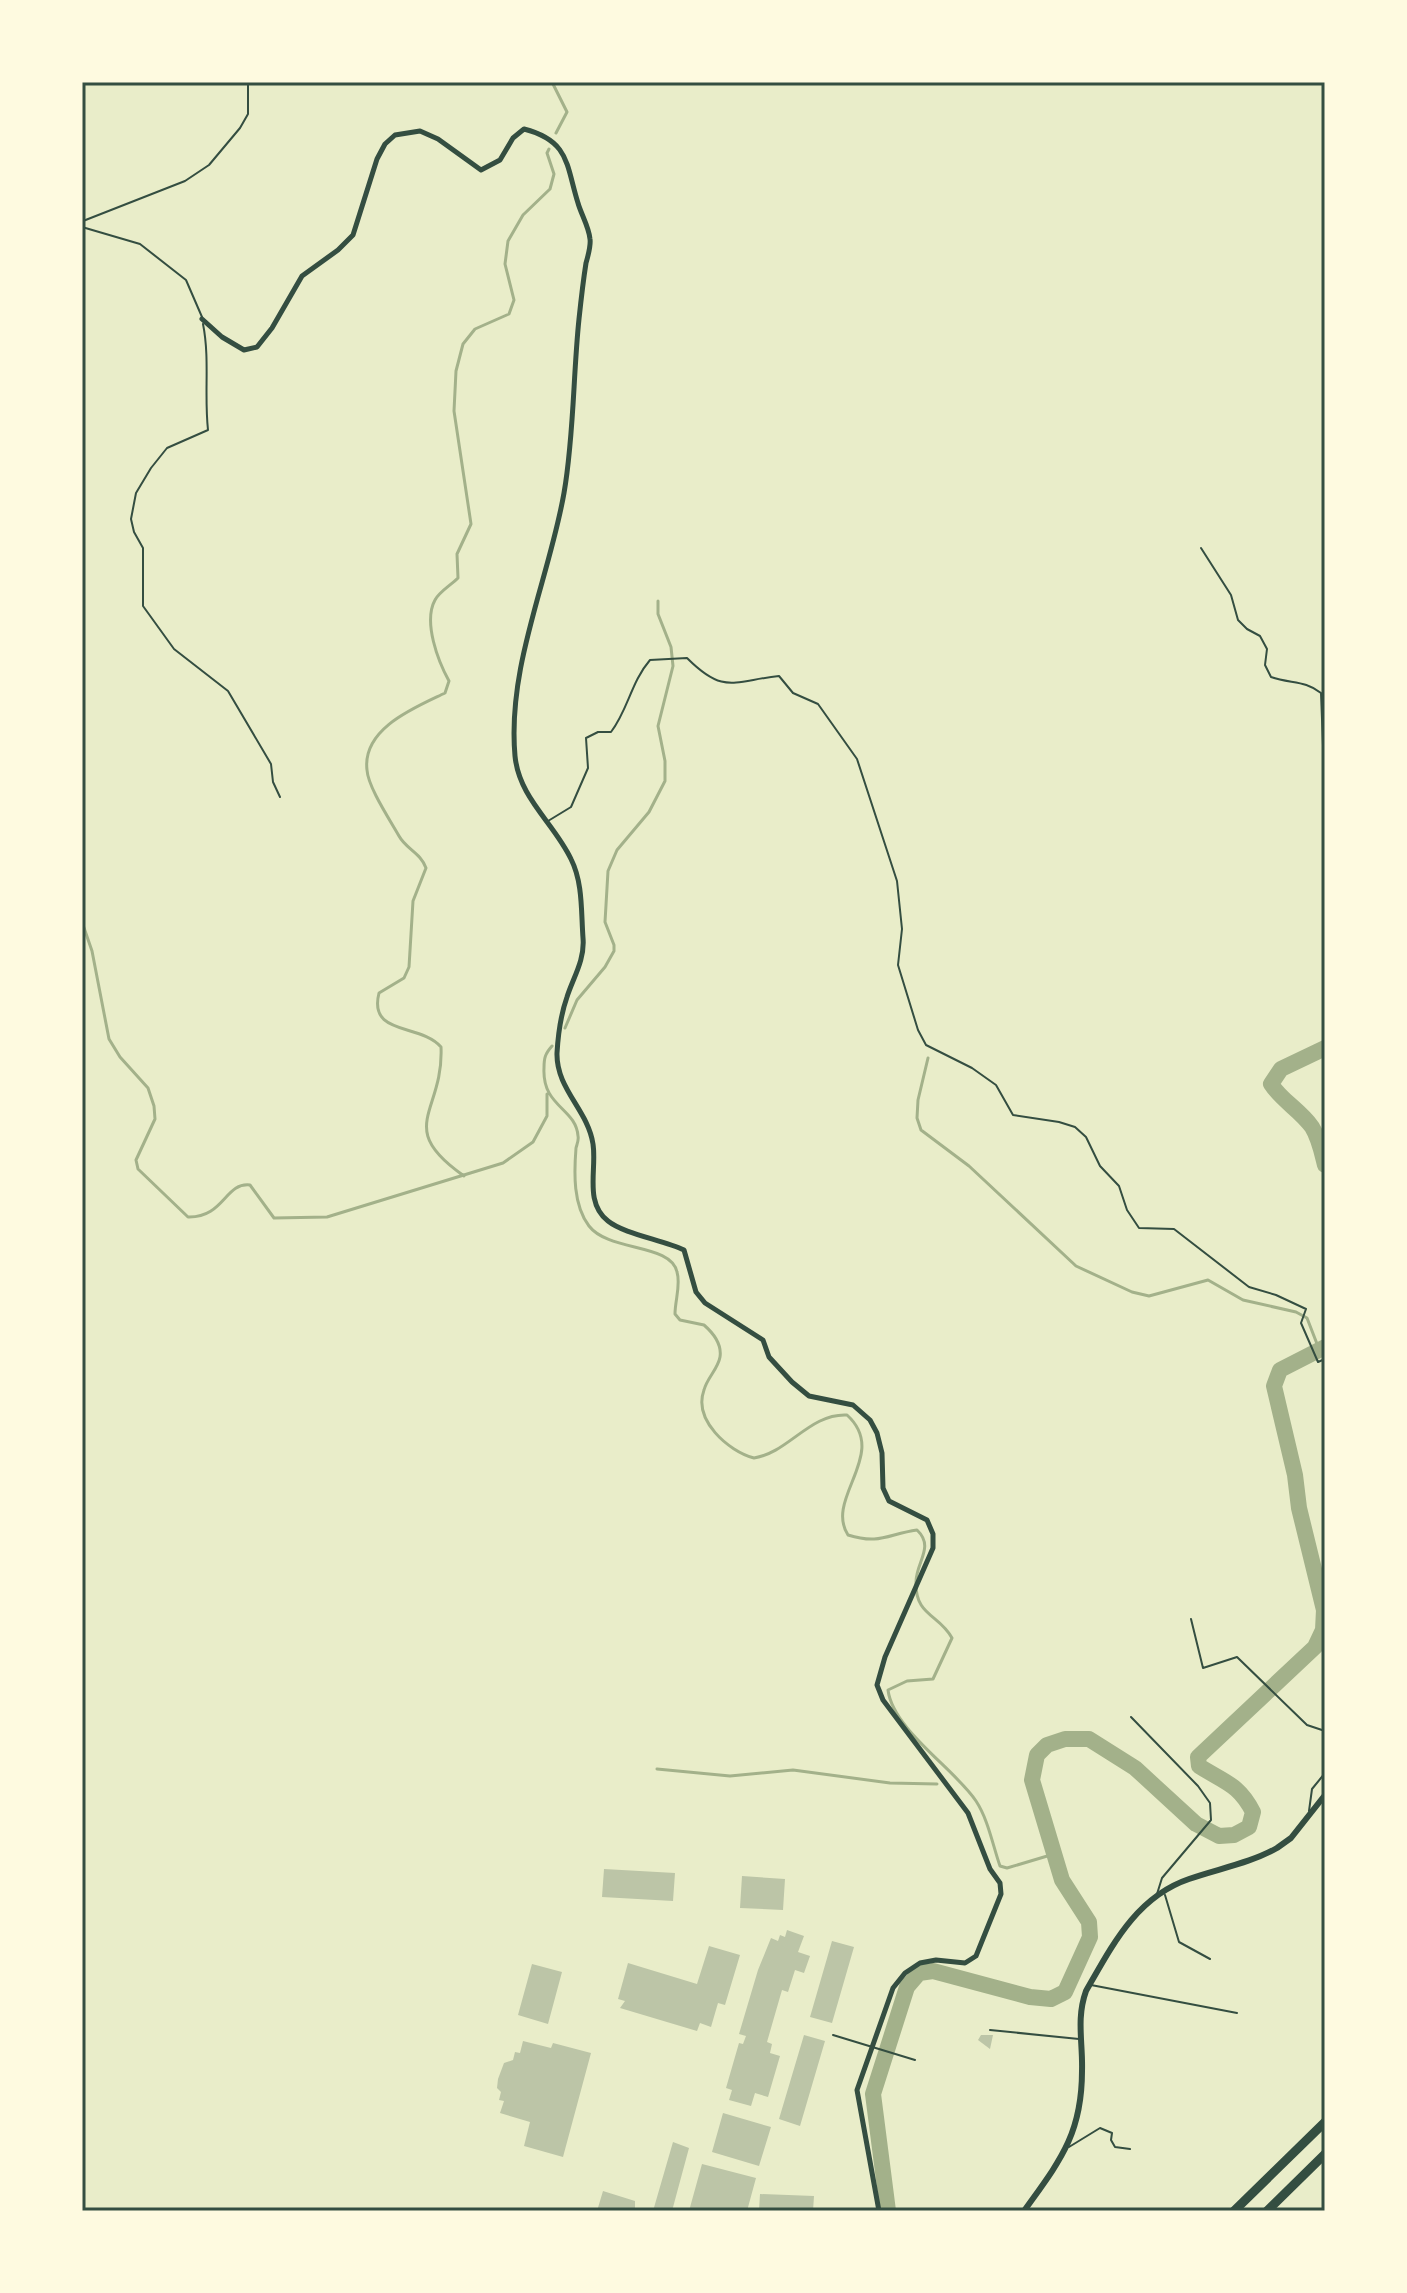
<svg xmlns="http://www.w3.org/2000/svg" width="1407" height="2293" viewBox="0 0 1407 2293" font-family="'Nunito Sans',sans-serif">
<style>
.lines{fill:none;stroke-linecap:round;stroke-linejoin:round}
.stream{stroke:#a3b18a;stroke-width:3}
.river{stroke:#a3b18a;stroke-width:16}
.building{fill:#bcc5a7}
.path{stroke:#344e41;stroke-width:2}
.service{stroke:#344e41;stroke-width:2}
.minor{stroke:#344e41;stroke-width:5}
.tertiary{stroke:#344e41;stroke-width:6}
.motorway{stroke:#344e41;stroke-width:9}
.neatline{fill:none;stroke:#344e41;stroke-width:3}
</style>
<rect width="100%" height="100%" fill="#e9edc9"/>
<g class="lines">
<path class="stream" d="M552 82 567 112 556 133
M82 922 92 951 109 1039 120 1057 148 1088 154 1106 155 1119 136 1160 138 1169 188 1217C224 1218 225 1182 250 1185L274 1218 327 1217 503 1163 533 1142 547 1116V1094
M565 1028 577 1000 605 967 614 951V945L605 922 608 871 617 850 649 812 665 781V761L658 726 673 666 671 647 658 614V601
M552 1046C545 1054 544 1058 544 1068 542 1107 576 1108 578 1136 579 1140 577 1144 576 1148 574 1173 573 1205 589 1226 609 1252 671 1243 677 1272 681 1285 675 1300 675 1314L680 1320 704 1325C712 1332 722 1344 720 1357 718 1369 707 1378 704 1390 693 1420 728 1451 754 1458 788 1453 810 1413 847 1415 890 1454 824 1498 848 1535 880 1545 888 1534 917 1530 935 1547 916 1562 916 1582 915 1616 939 1614 952 1638L933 1679 907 1681 888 1690C893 1730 955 1769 976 1801 988 1819 993 1846 1000 1866L1007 1868 1054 1854
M928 1058 918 1100 917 1118 921 1130 969 1166 1076 1266 1132 1292 1149 1296 1208 1280 1243 1300 1296 1312 1307 1318 1319 1349
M464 1176C394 1127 444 1113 441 1047 420 1023 368 1036 379 993L404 978 409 967 413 901 426 868C421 853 406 849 399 836 390 820 368 787 367 770 362 728 416 707 445 693L449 681C438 661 423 622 435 600 439 592 451 585 458 578L457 554 471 524 454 411 456 371 463 344 475 329 509 314 514 300 505 264 508 241 523 215 550 189 554 174 547 153 549 149
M657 1769 730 1776 793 1770 890 1783 937 1784"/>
<path class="river" d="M1325 1048 1281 1069 1271 1084C1282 1101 1300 1110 1312 1127 1319 1138 1322 1153 1325 1165
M888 2211 873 2094 907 1987 919 1973 933 1971 1030 1997 1051 1999 1065 1992 1090 1937 1089 1922 1062 1880 1032 1780 1037 1755 1047 1745 1065 1739H1089L1135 1768 1196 1824 1219 1836 1234 1835 1249 1827 1253 1812C1239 1784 1224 1782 1199 1766L1198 1757 1315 1647 1323 1630 1324 1610 1299 1508 1295 1475 1274 1386 1280 1370 1325 1347"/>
</g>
<path class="building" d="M604 1869 675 1873 673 1901 602 1897Z
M742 1876 785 1879 783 1910 740 1908Z
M787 1930 804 1936 798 1952 810 1956 804 1973 795 1970 788 1992 782 1990 767 2042 772 2044 770 2053 780 2056 768 2097 755 2093 751 2106 729 2100 732 2090 726 2088 739 2043 743 2044 746 2036 739 2034 758 1970 771 1938 778 1941 780 1935 785 1937Z
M832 1941 854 1947 832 2023 810 2017Z
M709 1946 740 1955 725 2005 718 2003 711 2027 700 2023 697 2031 620 2008 625 2001 618 1999 628 1963 697 1984Z
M532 1964 562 1972 548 2024 518 2015Z
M804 2035 825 2041 800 2126 779 2119Z
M981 2035H993L990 2049 978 2040Z
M523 2041 551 2048 553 2043 591 2053 563 2157 524 2146 530 2122 500 2113 504 2101 499 2100 501 2092 497 2088 498 2079 504 2063 513 2060 515 2052 520 2053Z
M723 2113 771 2127 759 2166 712 2152Z
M673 2142 689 2148 672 2211H653Z
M702 2164 756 2178 747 2211H689Z
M603 2191 635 2201V2211H597Z
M760 2194 814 2196 813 2211H759Z"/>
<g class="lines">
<path class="path" d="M83 221 185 181 209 165 240 128 248 114V82"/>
<path class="service" d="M82 227 140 244 186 280 202 317
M203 324C210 359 204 394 208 430L167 448 151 468 136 493 131 519 134 532 143 548V606L174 649 228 691 271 764 273 782 280 797
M1201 548 1231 595 1238 620 1247 629 1260 636 1267 649 1265 665 1271 677C1291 684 1305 680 1321 693L1325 797
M548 821 571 807 588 768 586 738 598 732H611C628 710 631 682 650 660L687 658C724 695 733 681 779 676L793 693 818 704 857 759 897 881 902 929 898 965 918 1030 926 1045 972 1068 996 1085 1013 1115 1059 1122 1075 1127 1086 1137 1100 1166 1119 1186 1127 1210 1139 1228 1174 1229 1249 1287 1276 1295 1306 1309 1301 1323 1318 1362 1325 1359
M1191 1619 1203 1668 1237 1657 1307 1725 1325 1731
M1131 1717 1198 1786 1210 1803 1211 1820 1162 1878 1157 1894
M1309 1811 1312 1789 1325 1773
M1165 1895 1179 1942 1210 1959
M1091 1985 1237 2013
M990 2030 1079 2039
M833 2035 915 2060
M1069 2147 1100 2128 1112 2133 1111 2140 1115 2147 1130 2149"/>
<path class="minor" d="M202 319 222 337 244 350 257 347 272 328 302 276 338 250 353 235 377 159 385 144 395 135 420 131 438 139 481 170 500 160 513 138 524 129C570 141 566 165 578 203 581 214 589 227 590 239 591 246 588 256 586 263 583 282 581 300 579 319 573 376 574 436 564 493 549 579 507 666 515 756 519 798 554 823 571 859 583 883 581 911 583 938 585 960 573 978 567 997 561 1014 558 1036 557 1053 556 1089 588 1110 593 1144 597 1170 584 1202 608 1221 624 1234 663 1240 684 1250L696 1292 705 1303 763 1340 769 1357 792 1382 809 1396 853 1405 870 1420 877 1433 882 1453 883 1488 889 1501 927 1520 933 1534V1548L885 1657 877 1685 883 1700 968 1813 990 1869 1000 1883 1001 1894 976 1956 965 1963 936 1960 920 1963 905 1973 893 1988 857 2090 879 2211"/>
<path class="tertiary" d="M1024 2211C1059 2162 1082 2135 1082 2071 1083 2043 1076 2019 1086 1991 1112 1946 1136 1897 1189 1879 1217 1869 1251 1863 1277 1848L1291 1838 1325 1795"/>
<path class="motorway" d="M1234 2211 1325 2122
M1267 2211 1325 2154"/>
</g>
<rect width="1407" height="2293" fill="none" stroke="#fefae0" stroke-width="168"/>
<rect x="84" y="84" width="1239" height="2125" class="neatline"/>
</svg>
